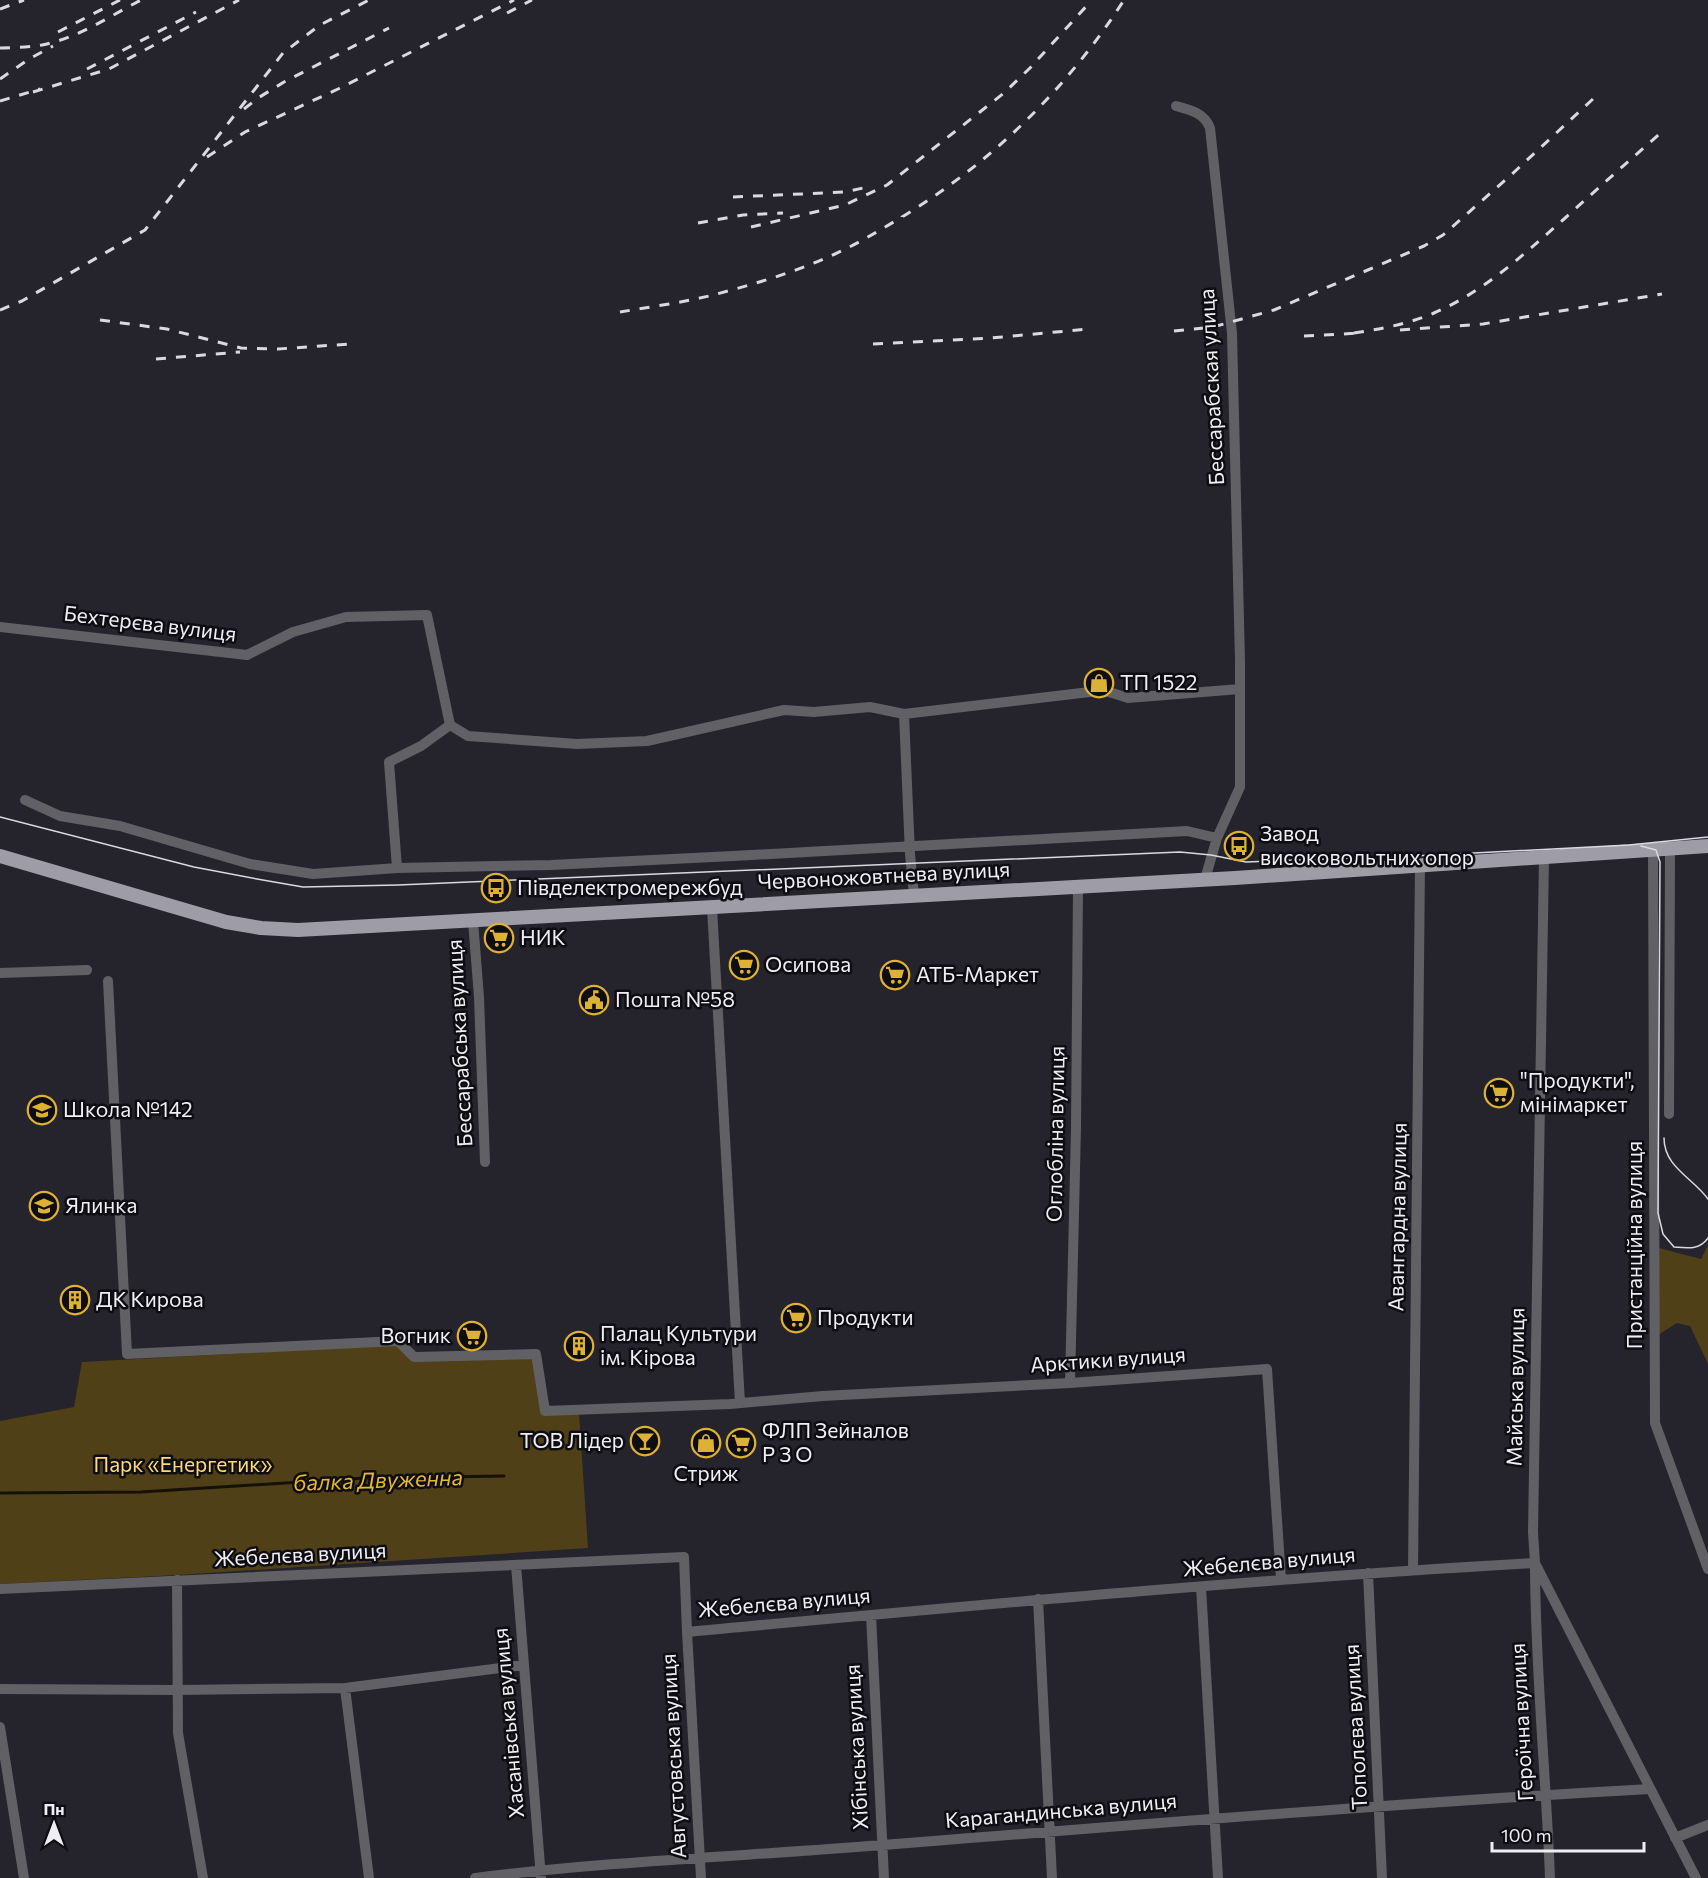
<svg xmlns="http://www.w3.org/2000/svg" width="1708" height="1878" viewBox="0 0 1708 1878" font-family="Commissioner,sans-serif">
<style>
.green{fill:#504017}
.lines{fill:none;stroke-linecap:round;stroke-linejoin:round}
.stream{stroke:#161106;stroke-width:3}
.minor{stroke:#616065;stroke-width:10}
.major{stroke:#9e9ca6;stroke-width:14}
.tram{stroke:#dad9df;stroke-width:1.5}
.rail{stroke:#dad9df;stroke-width:3;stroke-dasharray:10 10;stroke-linecap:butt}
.labels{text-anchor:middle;stroke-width:5;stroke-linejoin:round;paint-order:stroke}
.street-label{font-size:21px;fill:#efeef4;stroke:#0e0d11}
.poi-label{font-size:21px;fill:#efeef4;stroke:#0e0d11;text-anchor:start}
.park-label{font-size:21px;fill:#fdd87b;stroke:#0e0d11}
.water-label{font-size:22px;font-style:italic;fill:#e5b831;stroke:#0e0d11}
</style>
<rect width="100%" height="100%" fill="#25232c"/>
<path class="green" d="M1708 1245V1364L1690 1326 1677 1323 1658 1335 1659 1248 1701 1259Z
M396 1345 412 1360 534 1357 543 1414 579 1413 588 1548 178 1575 0 1584V1421L74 1407 82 1362Z"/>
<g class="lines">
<path class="stream" d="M0 1493 141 1492 364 1478 504 1476"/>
<path class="minor" d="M1176 106C1191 110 1204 113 1210 128L1232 333 1240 661V787L1217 838 1205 879
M0 627 247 655 293 632 346 617 427 615 450 725
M904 714 1098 691 1109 692 1128 698 1240 689
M25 800 60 816 120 826 250 864 313 874 397 868 551 865 733 856 1187 831 1217 838
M1653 850 1655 1423 1708 1569
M1544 857 1533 1532 1535 1563 1696 1878
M397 868 389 762 421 746 450 725 468 736 577 744 647 741 784 710 814 712 870 707 904 714 910 854 914 895
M712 908 740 1403
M473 921 479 997 485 1162
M0 973 87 970
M108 981 127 1354 398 1341 414 1357 536 1354 545 1411 730 1404 823 1396 1070 1383 1267 1369 1281 1580
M1669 1114 1670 849
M1070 1383 1076 1128 1078 886
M516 1565 541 1878
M1413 1570 1420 865
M1368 1573 1382 1878
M177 1580 178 1733 203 1878
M1201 1587 1218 1878
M0 1589 684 1557 687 1632C969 1606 1252 1579 1535 1563 1535 1668 1546 1773 1550 1878
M1038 1599 1052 1878
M871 1615 884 1878
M687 1632 701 1878
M345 1688 369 1878
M0 1689 176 1690 345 1688 523 1665
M0 1727 24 1878
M1675 1838 1708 1825
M475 1878C611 1861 747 1856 883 1845 1138 1825 1394 1803 1650 1789"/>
<path class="major" d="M0 856 226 922 261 928 298 930 1235 878 1708 846"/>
<path class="tram" d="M0 817 194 867 257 879 303 887 398 885 1180 852 1211 855 1246 862 1436 855 1629 845 1708 837
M1641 846 1656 850 1660 862 1658 1213 1663 1234 1674 1247C1688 1248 1700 1250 1708 1238
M1664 1138C1664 1167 1693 1178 1708 1199"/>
<path class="rail" d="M0 9 24 0
M507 13 532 0
M58 32 120 0
M0 48C14 48 29 47 42 45 78 38 110 16 141 0
M87 69 196 12
M0 79 29 59 53 46
M33 92 109 69 239 0
M0 101 40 89
M244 109 258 98 284 82 389 28
M207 157 245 132 338 89 514 0
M733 197 845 192 872 186
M698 223 743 215 783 213
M751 227 845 205 887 185 1004 93 1030 68 1092 0
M0 310 22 301 145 230 283 53 320 25 369 0
M620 312C649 307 680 303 709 296 748 286 789 274 826 258 852 247 877 232 902 217 992 162 1067 89 1124 0
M100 320 167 329 241 348 278 349 350 344
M1400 330 1483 324 1662 294
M1174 331 1213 327 1274 310 1424 246 1443 235 1511 175 1594 98
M1354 333C1381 329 1408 324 1434 313 1485 291 1523 255 1564 219 1597 189 1630 160 1664 130
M1304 336 1361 333
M873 344 991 338 1089 329
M156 359 240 352"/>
</g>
<defs>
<g id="shop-ring" transform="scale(1.5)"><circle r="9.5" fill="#0e0d11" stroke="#ddb133" stroke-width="1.5"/><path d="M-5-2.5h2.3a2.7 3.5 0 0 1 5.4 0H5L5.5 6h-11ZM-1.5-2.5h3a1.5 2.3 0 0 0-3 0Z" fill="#ddb133"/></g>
<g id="bus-ring" transform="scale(1.5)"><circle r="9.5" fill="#0e0d11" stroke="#ddb133" stroke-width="1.5"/><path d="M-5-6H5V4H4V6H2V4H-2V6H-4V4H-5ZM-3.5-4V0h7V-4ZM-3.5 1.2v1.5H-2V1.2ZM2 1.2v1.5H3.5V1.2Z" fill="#ddb133"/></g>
<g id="supermarket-ring" transform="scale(1.5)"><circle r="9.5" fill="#0e0d11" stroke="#ddb133" stroke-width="1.5"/><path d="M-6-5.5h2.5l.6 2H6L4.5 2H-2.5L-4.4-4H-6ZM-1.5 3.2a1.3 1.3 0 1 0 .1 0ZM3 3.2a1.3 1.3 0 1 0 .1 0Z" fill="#ddb133"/></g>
<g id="civic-ring" transform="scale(1.5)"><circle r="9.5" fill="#0e0d11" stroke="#ddb133" stroke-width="1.5"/><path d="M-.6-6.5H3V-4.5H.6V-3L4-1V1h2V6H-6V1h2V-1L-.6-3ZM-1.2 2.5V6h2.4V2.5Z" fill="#ddb133"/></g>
<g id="school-ring" transform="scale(1.5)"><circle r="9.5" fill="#0e0d11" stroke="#ddb133" stroke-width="1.5"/><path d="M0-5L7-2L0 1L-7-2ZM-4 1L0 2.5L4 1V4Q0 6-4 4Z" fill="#ddb133"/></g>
<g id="building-ring" transform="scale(1.5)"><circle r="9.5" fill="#0e0d11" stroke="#ddb133" stroke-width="1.5"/><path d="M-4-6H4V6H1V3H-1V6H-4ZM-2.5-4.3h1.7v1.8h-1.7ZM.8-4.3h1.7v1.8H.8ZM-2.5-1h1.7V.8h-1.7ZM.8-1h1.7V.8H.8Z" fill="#ddb133"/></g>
<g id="bar-ring" transform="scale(1.5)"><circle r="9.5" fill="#0e0d11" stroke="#ddb133" stroke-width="1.5"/><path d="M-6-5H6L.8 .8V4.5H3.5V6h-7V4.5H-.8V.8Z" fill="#ddb133"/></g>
</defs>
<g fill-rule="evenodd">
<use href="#shop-ring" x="1099" y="683"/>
<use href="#bus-ring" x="1239" y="846"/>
<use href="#bus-ring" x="496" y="888"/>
<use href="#supermarket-ring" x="499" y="938"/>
<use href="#supermarket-ring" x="744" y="965"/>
<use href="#supermarket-ring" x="895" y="975"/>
<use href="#civic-ring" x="594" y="1000"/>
<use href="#supermarket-ring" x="1499" y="1093"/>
<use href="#school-ring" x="42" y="1110"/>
<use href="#school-ring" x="44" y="1206"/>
<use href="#building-ring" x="75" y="1300"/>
<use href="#supermarket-ring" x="796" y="1318"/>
<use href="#supermarket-ring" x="472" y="1336"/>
<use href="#building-ring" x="579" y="1346"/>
<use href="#bar-ring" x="645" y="1441"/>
<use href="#shop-ring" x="706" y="1443"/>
<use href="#supermarket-ring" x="741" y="1443"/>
</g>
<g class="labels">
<g class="street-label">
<text transform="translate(1212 387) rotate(-93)" y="7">Бессарабская улица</text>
<text transform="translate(150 624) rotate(7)" y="7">Бехтерєва вулиця</text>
<text transform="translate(884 876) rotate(-3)" y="7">Червоножовтнева вулиця</text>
<text transform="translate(460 1043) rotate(-93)" y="7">Бессарабська вулиця</text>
<text transform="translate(1056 1134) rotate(-89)" y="7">Оглобліна вулиця</text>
<text transform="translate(1398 1217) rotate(-89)" y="7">Авангардна вулиця</text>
<text transform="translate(1635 1245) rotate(-90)" y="7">Пристанційна вулиця</text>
<text transform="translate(1108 1360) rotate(-4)" y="7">Арктики вулиця</text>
<text transform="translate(1516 1387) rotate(-89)" y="7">Майська вулиця</text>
<text transform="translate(300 1555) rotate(-3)" y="7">Жебелєва вулиця</text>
<text transform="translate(1269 1562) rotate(-5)" y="7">Жебелєва вулиця</text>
<text transform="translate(784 1603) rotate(-5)" y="7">Жебелєва вулиця</text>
<text transform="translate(1522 1722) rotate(-93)" y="7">Героїчна вулиця</text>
<text transform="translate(509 1723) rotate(-95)" y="7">Хасанівська вулиця</text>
<text transform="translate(1356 1727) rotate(-93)" y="7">Тополєва вулиця</text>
<text transform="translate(857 1747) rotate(-93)" y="7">Хібінська вулиця</text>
<text transform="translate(674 1756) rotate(-93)" y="7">Августовська вулиця</text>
<text transform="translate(1061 1811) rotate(-5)" y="7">Карагандинська вулиця</text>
</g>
<g class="poi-label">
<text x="1120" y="690">ТП 1522</text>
<text x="1260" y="841">Завод<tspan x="1260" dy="24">високовольтних опор</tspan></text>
<text x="517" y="895">Півделектромережбуд</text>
<text x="520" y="945">НИК</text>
<text x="765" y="972">Осипова</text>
<text x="916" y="982">АТБ-Маркет</text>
<text x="615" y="1007">Пошта №58</text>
<text x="1520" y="1088">"Продукти",<tspan x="1520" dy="24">мінімаркет</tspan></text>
<text x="63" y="1117">Школа №142</text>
<text x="65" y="1213">Ялинка</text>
<text x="96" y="1307">ДК Кирова</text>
<text x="817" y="1325">Продукти</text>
<text x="600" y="1341">Палац Культури<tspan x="600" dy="24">ім. Кірова</tspan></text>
<text x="451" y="1343" text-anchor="end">Вогник</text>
<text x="762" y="1438">ФЛП Зейналов<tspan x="762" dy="24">Р З О</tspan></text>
<text x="624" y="1448" text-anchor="end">ТОВ Лідер</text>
<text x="706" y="1481" text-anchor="middle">Стриж</text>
</g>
<g class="park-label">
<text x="183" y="1472">Парк «Енергетик»</text>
</g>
<g class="water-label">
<text transform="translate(378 1480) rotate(-2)" y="8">балка Двуженна</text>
</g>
</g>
<g transform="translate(54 1824)" stroke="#0e0d11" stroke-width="4.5" paint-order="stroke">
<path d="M0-4.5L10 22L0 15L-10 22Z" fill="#efeef4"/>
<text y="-9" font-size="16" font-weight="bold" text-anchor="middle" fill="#efeef4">Пн</text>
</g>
<path d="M1492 1842v9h152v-9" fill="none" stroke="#efeef4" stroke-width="3"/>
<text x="1501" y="1842" font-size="18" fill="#efeef4" stroke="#0e0d11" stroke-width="4.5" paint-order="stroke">100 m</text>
</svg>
